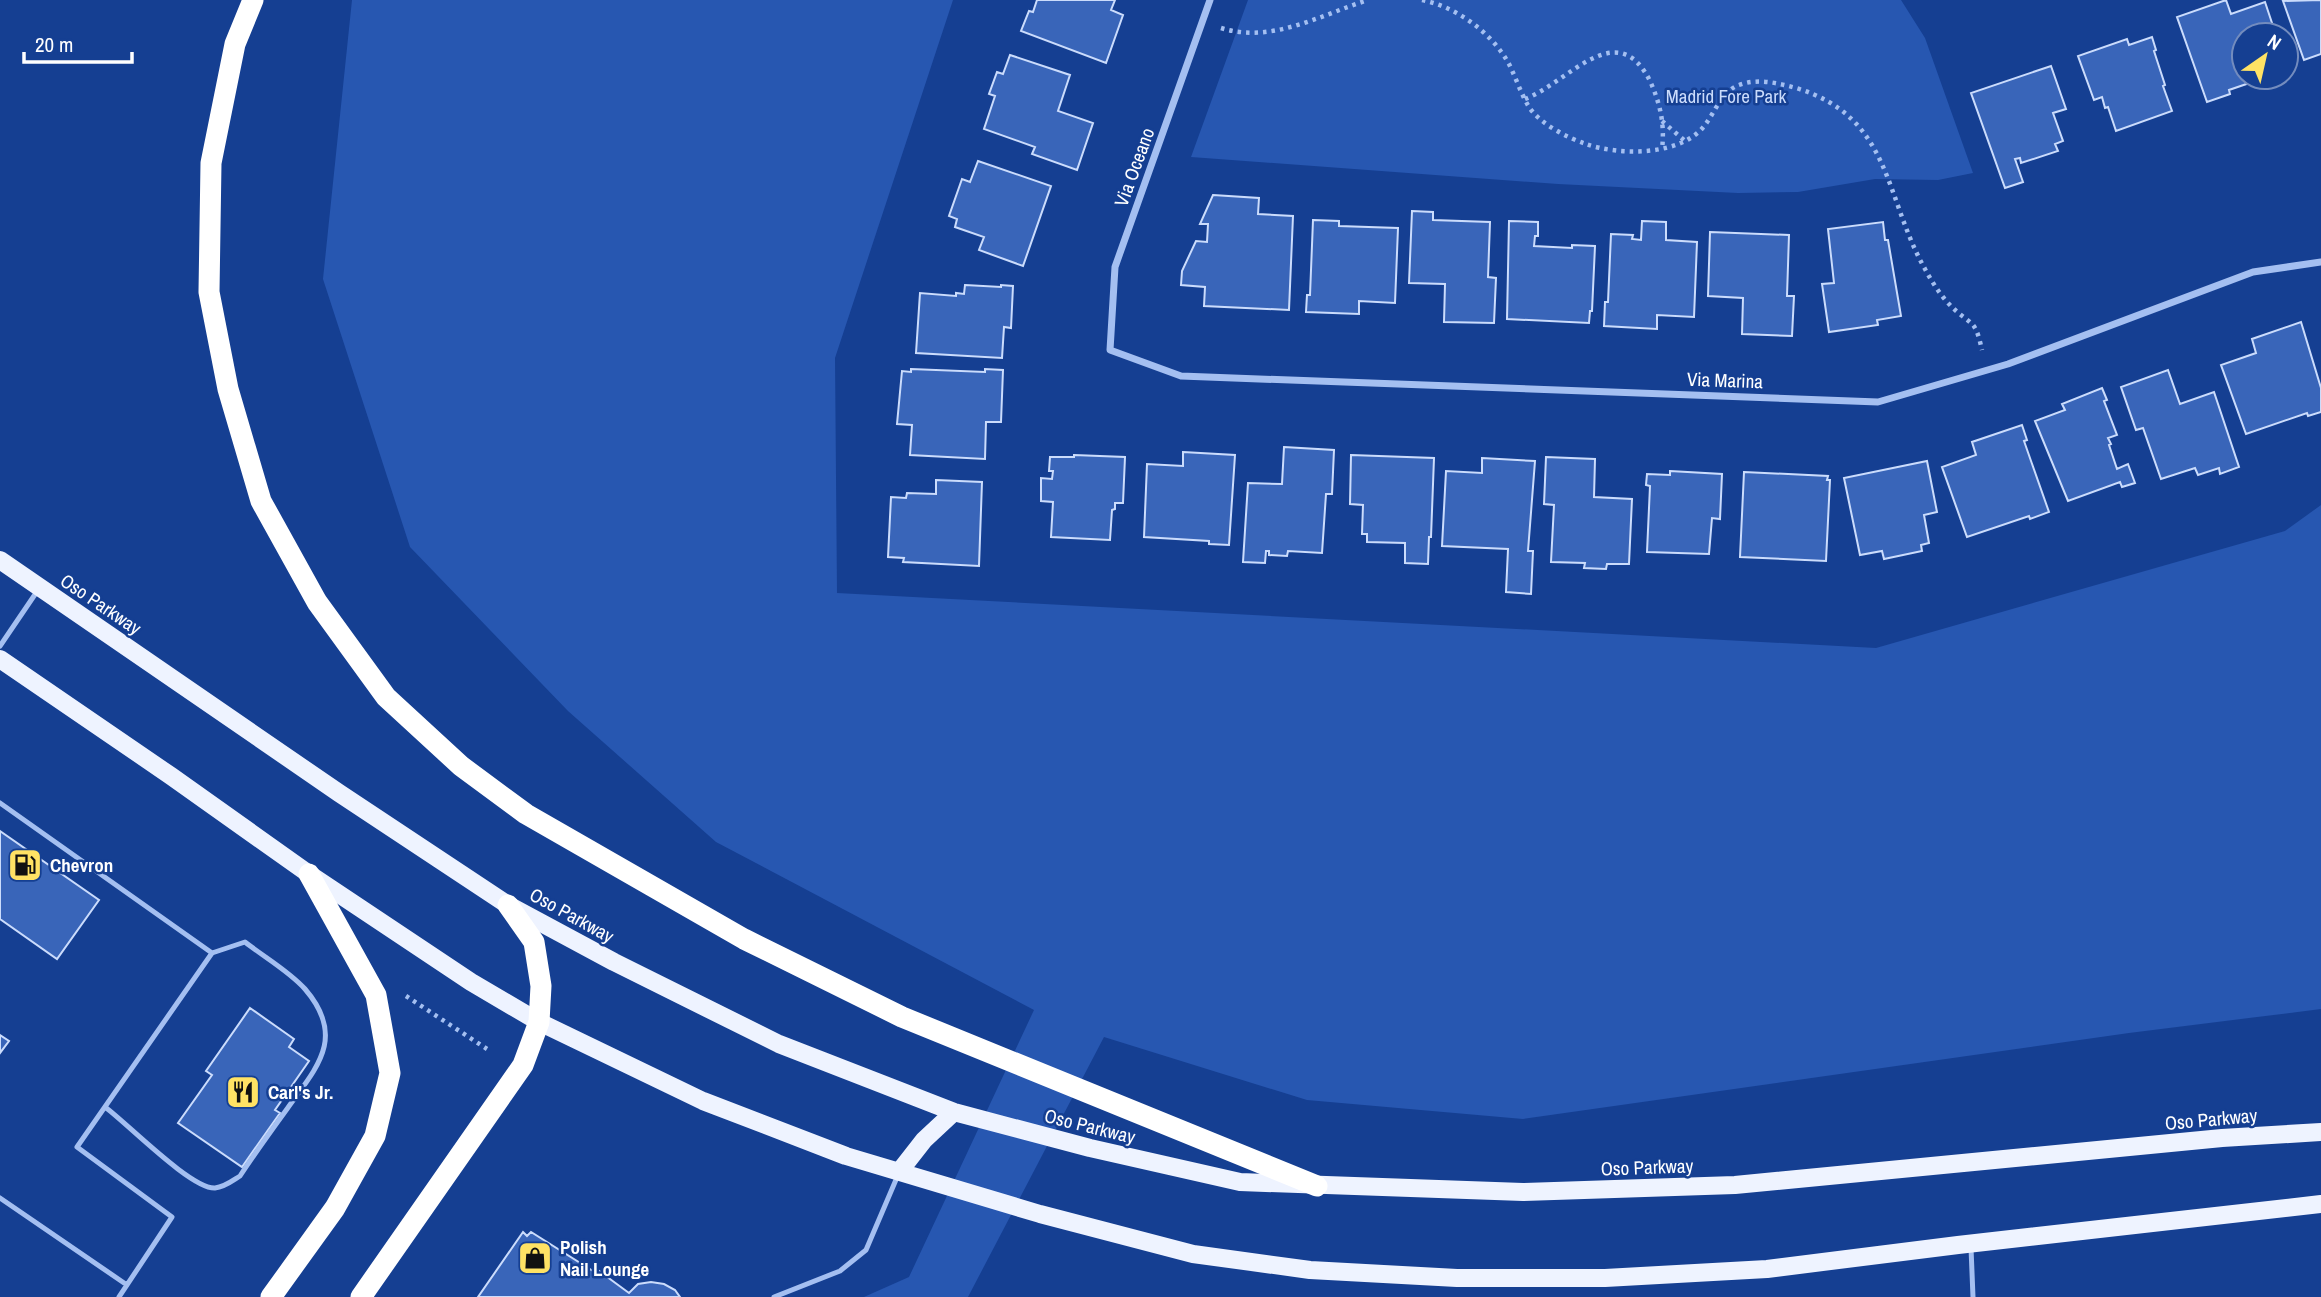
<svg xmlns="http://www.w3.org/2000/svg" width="2321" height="1297" viewBox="0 0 2321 1297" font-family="'Archivo Narrow',sans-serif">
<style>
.green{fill:#2757b1}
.building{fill:#3965b9;stroke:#cbdcfc;stroke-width:2}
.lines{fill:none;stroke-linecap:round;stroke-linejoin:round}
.path{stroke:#a4bff1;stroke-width:4.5;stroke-dasharray:3.5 5;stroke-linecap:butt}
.lane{stroke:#a4bff1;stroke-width:5}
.street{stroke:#a4bff1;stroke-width:7}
.primary{stroke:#eef3ff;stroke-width:18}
.highway{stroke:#fff;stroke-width:21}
.labels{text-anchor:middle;stroke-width:5;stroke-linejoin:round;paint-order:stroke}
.park-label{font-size:19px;fill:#cbdcfc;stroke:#153f92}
.street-label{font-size:19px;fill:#fff;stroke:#153f92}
.poi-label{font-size:19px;font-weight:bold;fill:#fff;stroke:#153f92;text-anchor:start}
</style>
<rect width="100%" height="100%" fill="#153f92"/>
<path class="green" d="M352 0H953L835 358 837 593 1876 648 2285 531 2321 505V1009L2129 1033 1523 1119 1307 1100 1104 1037 968 1297H864L909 1277 1034 1010 716 842 568 711 410 547 323 279Z
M1248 0H1901L1925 38 1973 173 1938 180 1875 179 1798 192 1738 193 1558 184 1191 157Z"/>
<path class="building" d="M1037 0H1115L1111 10 1123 15 1106 63 1021 31 1029 11 1033 12Z
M2226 0 2231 14 2265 2 2276 35H2244V77H2267L2229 90 2230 94 2207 102 2177 17Z
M2321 0V54L2304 60 2283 1Z
M2152 37 2156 50 2154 51 2165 85 2163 86 2172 111 2116 131 2108 107 2105 108 2102 97 2094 100 2078 56 2127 39 2129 45Z
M1010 55 1070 75 1058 111 1093 123 1077 170 1032 154 1035 147 984 129 995 96 989 94 997 72 1003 74Z
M2051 66 2066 109 2053 113 2063 141 2055 144 2058 151 2021 163 2020 158 2015 159 2023 182 2005 188 1971 93Z
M978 161 1051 186 1023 266 979 250 984 237 955 227 957 219 949 216 962 179 970 182Z
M1213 195 1259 198 1258 214 1293 216 1289 310 1204 306 1205 287 1181 285 1182 271 1196 241 1207 242 1208 224H1200Z
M1412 211 1433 212V220L1490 222 1488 277 1496 278 1494 323 1444 322 1445 284 1409 283Z
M1313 220 1339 221V226L1398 228 1395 303 1359 301V314L1306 312 1307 295H1310Z
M1509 221 1538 222V236H1535L1534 246 1572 248V245L1595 246 1592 311H1590L1589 323 1507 319Z
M1642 221 1666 222V240L1697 242 1694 317 1657 315V329L1604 326 1605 302H1608L1611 234 1633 235 1632 239 1641 240Z
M1883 222 1885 240H1888L1901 316 1877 320 1878 325 1829 332 1822 284 1834 283 1828 229Z
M1710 232 1789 235 1787 296H1794L1792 336 1742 334 1743 298 1708 296Z
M965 285 1001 287V285L1013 286 1011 328 1004 327 1002 358 916 353 920 293 956 296V293L964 294Z
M2301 322 2321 388V412L2308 416 2307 413 2246 434 2221 365 2256 353 2252 339Z
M911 369 985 372V369L1003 370 1001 422H986L985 459 910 455 912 425 897 424 902 371 911 372Z
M2168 370 2180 404 2214 392 2239 467 2220 474 2219 468 2198 475 2195 468 2161 479 2143 428 2136 430 2121 387Z
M2102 388 2107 400 2104 401 2117 435 2108 438 2111 444 2109 445 2117 469 2128 464 2135 483 2122 487 2120 482 2068 501 2035 421 2065 410 2062 404Z
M2022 425 2027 440 2024 441 2049 512 2030 519 2029 516 1967 537 1942 467 1976 455 1972 442Z
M1284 447 1334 450 1332 494H1326L1322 553 1288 551 1287 556 1269 555V551H1266L1265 563 1243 562 1248 483 1282 484Z
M1183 452 1235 455 1229 545 1209 544V541L1144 537 1147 464 1183 466Z
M1074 455 1125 457 1123 503H1115V509L1112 510 1110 540 1051 537 1053 502 1041 501V478L1052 479 1053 471H1049L1050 457H1074Z
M1351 455 1434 458 1431 537H1429L1428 564 1405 563V543L1367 542V534H1362L1363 505 1350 504Z
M1546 457 1595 459 1594 497 1632 499 1629 564H1607L1606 569 1584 568 1585 563 1551 562 1554 505 1544 504Z
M1482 458 1535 461 1528 551H1533L1531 594 1506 592 1508 549 1442 546 1446 471 1482 473Z
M1927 461 1937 512 1924 515 1929 543 1921 545 1922 551 1884 559 1882 551 1860 555 1844 478Z
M1670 471 1722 474 1720 519 1712 518 1709 554 1647 552 1650 486 1646 485 1647 474 1670 475Z
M1744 472 1828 476 1827 480H1830L1826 561 1740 557Z
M936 480 982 482 979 566 903 562 904 558 888 557 891 497 906 498 907 493 936 494Z
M0 831 99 900 57 959 0 919Z
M250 1008 294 1039 289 1047 309 1061 275 1110 280 1113 242 1167 178 1123 212 1075 206 1071Z
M0 1035 9 1041 0 1053Z
M523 1232 527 1236 531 1232 593 1271 595 1268 629 1293 638 1284 651 1282 664 1284 675 1290 680 1297H478Z"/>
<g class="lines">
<path class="path" d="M1422 0C1457 7 1492 33 1509 64 1516 78 1521 94 1529 107 1540 124 1568 138 1586 144 1620 156 1682 156 1705 125 1715 112 1722 91 1739 85 1757 78 1778 83 1796 88 1892 117 1884 197 1925 269 1932 282 1942 298 1953 308 1959 314 1967 319 1973 325 1978 331 1980 342 1982 350
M1221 28C1272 44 1320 15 1368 0
M1525 99C1569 82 1617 15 1650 81 1660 103 1665 124 1662 149
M1662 121 1685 141
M406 996 487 1049"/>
<path class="lane" d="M0 646 38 590
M0 803 212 953 77 1147 172 1217 119 1297
M105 1107C128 1124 191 1189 215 1188 225 1187 232 1181 240 1176 255 1153 271 1131 287 1109 316 1068 347 1038 305 989 289 971 264 957 245 942L212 953
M0 1198 127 1285
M1971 1248 1973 1297
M774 1297 840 1271 866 1250 898 1175"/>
<path class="street" d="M1210 0 1115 267 1110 350 1181 376 1878 402 2008 364 2253 272 2321 262"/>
<path class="primary" d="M0 560 339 793 508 905 614 962 779 1044 954 1112 1090 1148 1240 1182 1523 1192 1735 1185 2222 1138 2321 1132
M0 659 171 776 309 874 471 982 539 1022 703 1101 846 1156 1040 1214 1193 1254 1310 1270 1457 1278H1605L1767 1269 1958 1245 2321 1204
M899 1172 924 1140 954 1112"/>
<path class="highway" d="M253 0 235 44 211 163 209 292 228 389 261 501 317 602 386 697 461 766 526 814 744 939 902 1017 1317 1186
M271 1297 335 1208 375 1136 390 1073 376 995 309 874
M361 1297 523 1065 539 1022 541 986 534 942 508 905"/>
</g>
<defs>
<g id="fuel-square" transform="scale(1.75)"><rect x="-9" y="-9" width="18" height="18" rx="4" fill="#ffe264" stroke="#153f92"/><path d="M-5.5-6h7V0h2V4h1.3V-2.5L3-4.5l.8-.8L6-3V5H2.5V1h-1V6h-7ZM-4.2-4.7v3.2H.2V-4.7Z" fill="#111"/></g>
<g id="restaurant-square" transform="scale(1.75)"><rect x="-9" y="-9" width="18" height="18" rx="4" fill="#ffe264" stroke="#153f92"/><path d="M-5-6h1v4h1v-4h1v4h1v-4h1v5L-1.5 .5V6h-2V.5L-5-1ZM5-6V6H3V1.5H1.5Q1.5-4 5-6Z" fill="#111"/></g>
<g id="shop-square" transform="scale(1.75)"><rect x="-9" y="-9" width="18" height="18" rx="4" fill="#ffe264" stroke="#153f92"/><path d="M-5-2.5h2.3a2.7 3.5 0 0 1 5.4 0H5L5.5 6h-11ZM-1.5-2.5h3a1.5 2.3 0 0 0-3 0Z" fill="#111"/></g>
</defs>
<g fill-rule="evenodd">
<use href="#fuel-square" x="25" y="865"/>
<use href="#restaurant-square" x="243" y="1092"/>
<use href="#shop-square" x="535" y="1258"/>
</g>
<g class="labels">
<g class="park-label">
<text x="1726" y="103">Madrid Fore Park</text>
</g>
<g class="street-label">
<text transform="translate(1134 167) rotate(-70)" y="7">Via Oceano</text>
<text transform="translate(1725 380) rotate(2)" y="7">Via Marina</text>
<text transform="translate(101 604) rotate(34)" y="7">Oso Parkway</text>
<text transform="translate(572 915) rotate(29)" y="7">Oso Parkway</text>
<text transform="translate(2211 1119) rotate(-5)" y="7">Oso Parkway</text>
<text transform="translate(1090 1126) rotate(14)" y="7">Oso Parkway</text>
<text transform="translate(1647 1167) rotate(-2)" y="7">Oso Parkway</text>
</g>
<g class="poi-label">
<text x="50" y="872">Chevron</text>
<text x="268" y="1099">Carl's Jr.</text>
<text x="560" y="1254">Polish<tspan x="560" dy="22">Nail Lounge</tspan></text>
</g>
</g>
<g transform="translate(2265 56) rotate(34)"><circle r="33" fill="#153f92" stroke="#738cbe" stroke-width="2"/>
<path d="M0-5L12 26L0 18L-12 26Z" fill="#ffe264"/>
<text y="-10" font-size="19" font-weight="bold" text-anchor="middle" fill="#ffffff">N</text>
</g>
<path d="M24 52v10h108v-10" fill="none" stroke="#ffffff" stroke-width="3.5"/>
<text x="35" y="52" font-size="21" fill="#ffffff" stroke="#153f92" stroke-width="5" paint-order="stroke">20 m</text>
</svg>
